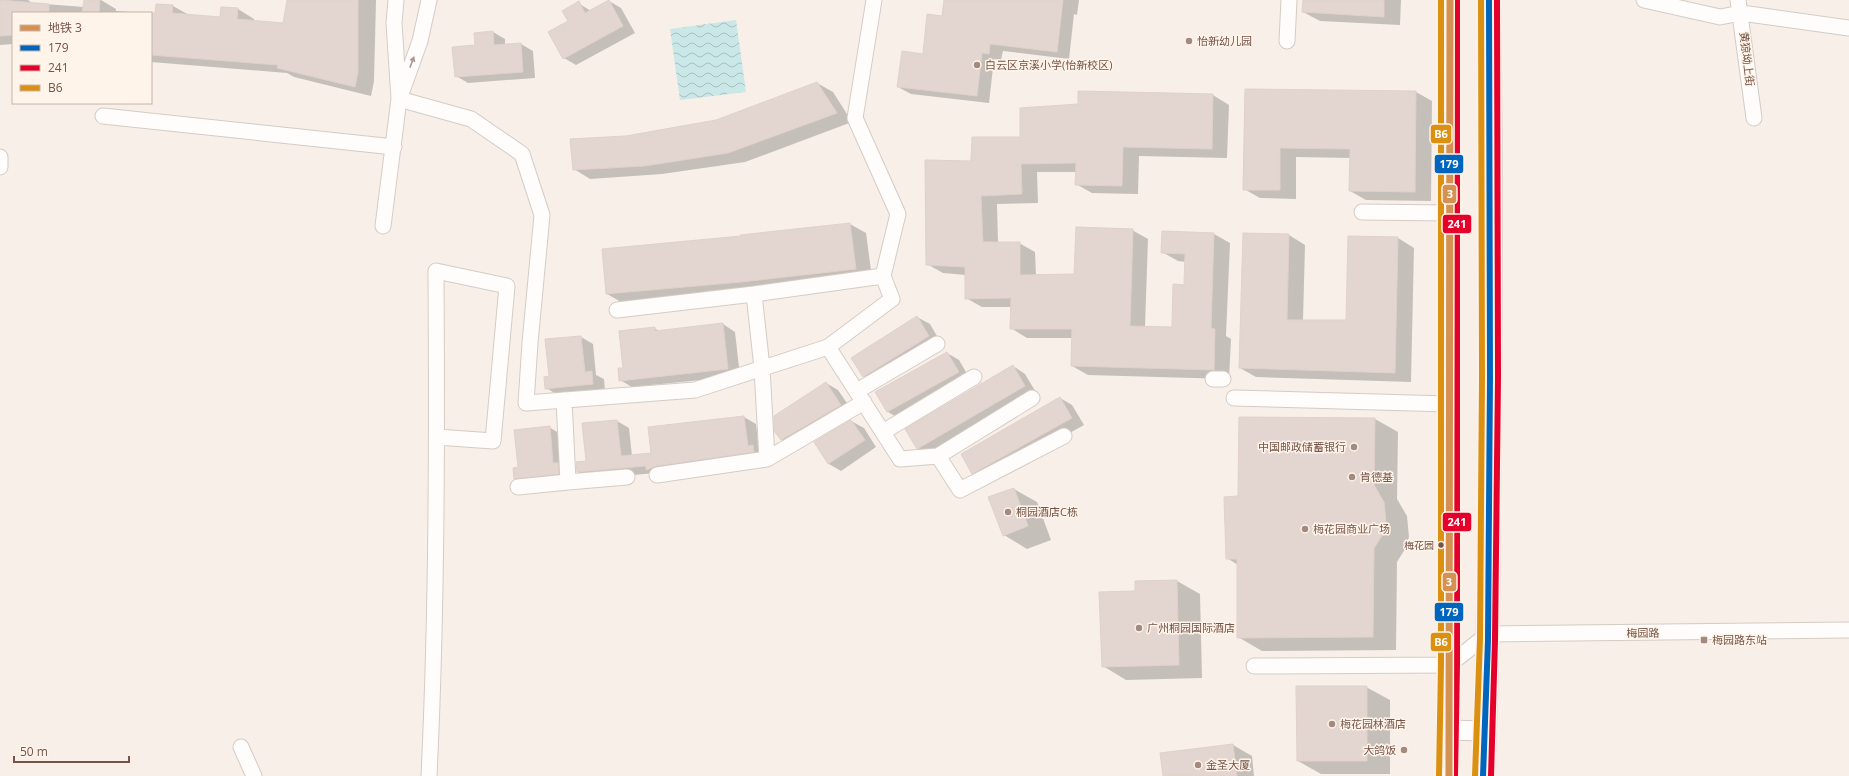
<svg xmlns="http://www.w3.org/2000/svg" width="1849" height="776" viewBox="0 0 1849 776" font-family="'Open Sans','Noto Sans SC',sans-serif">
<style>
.water{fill:url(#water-waves)}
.shadow{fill:#0003}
.building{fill:#e3d6d0;stroke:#e0d1ca}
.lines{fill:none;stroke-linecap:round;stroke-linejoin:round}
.minor-casing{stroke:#d5cbc6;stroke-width:17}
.tertiary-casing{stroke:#d5cbc6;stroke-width:21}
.trunk-casing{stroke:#d5cac5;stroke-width:24}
.minor{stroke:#fefdfc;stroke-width:15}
.tertiary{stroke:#fefdfc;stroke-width:19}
.trunk{stroke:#f2e8e4;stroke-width:22}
.bus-1-casing{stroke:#fff4e9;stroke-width:9}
.bus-2-casing{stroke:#fff4e9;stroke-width:9}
.bus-3-casing{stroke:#fff4e9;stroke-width:9}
.bus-1{stroke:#0065bd;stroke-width:6}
.bus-2{stroke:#e4002b;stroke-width:6}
.bus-3{stroke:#dc9012;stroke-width:6}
.metro-1-casing{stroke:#fff4e9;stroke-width:10}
.metro-1{stroke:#d49152;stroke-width:7}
.oneway{fill:#ac9790}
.poi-dot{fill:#a28a80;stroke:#fff4e9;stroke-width:1.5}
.bus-dot{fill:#755348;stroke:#fff4e9;stroke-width:1.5}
.labels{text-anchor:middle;stroke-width:3;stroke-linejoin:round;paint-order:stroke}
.bus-label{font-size:10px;fill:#755348;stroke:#fff4e9;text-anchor:end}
.poi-label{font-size:11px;fill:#755348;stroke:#fff4e9;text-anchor:start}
.street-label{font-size:11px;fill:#755348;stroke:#fff4e9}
.line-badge{stroke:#fff4e9;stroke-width:1.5}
.badge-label{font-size:11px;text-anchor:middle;font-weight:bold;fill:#fff}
</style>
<defs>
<pattern id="water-waves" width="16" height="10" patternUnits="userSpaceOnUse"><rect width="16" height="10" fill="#cae8e7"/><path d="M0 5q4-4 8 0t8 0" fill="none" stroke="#a9bfbd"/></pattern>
</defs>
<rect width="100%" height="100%" fill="#f7efe8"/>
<path class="water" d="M736 20 746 92 680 100 670 29Z"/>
<path class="shadow" d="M0 0H28L32 3 84 7 85 0H101L116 9V11L144 13H13V44L0 45Z
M288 0H376L374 81 371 96 294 77 287 73 151 62V14H156L157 5 173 6 189 15 221 18 238 9 254 19V22L284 24Z
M945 0H1079L1077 15 1074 14 1069 59 1003 51 1001 60 994 59 989 103 911 94 898 87 923 55 942 17Z
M1304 0H1401L1400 25 1320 21 1303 12Z
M609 1 621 8 635 33 576 65 564 58 569 22 578 3 591 11Z
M493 32 505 39V45L521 44 533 51 535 78 468 83 456 76 476 46Z
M817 83 833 92 852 122 745 162 662 174 590 179 574 169 626 137 717 121Z
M1246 90 1416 92 1432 101 1431 201 1366 200 1350 191 1351 158 1296 157V199L1260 198 1244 189Z
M1079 92 1213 95 1229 105 1227 158 1139 156 1138 194 1092 193 1076 184 1077 172H1037L1038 203 997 204 998 243H1019L1035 252 1036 276 1075 275 1132 230 1148 239 1145 327 1172 328 1185 286 1186 262 1178 261 1162 252 1214 234 1230 243 1226 336 1231 339 1229 379 1088 375 1072 366 1073 338H1027L1011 328 1012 307H982L966 298V275L943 273 927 264 972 162 1021 138 1079 104Z
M850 224 866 233 872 278 623 303 607 294 742 237V236Z
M1289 235 1305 245 1303 321H1347L1349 237 1398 238 1414 248 1411 382 1256 377 1240 368Z
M917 317 930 324 941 343 876 383 864 376Z
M723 324 735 332 740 376 632 387 620 380 624 369 654 328 661 332Z
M581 337 593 344 596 375 604 379 605 391 558 395 546 388 550 377Z
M947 353 959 360 970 379 900 419 888 412 876 392Z
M1013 366 1025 374 1037 394 930 455 918 448Z
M826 383 838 390 853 412 794 447 782 440Z
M1060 398 1072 405 1084 425 985 480 973 473Z
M744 417 756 424 759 450 765 453 655 473 590 479 578 472 617 421 629 428 632 456 652 454Z
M1240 418 1375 419 1398 432 1397 499 1407 516 1409 537 1405 549 1397 562 1396 650 1262 651 1238 637V565L1227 558 1239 497Z
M851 421 864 428 876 447 841 471 829 464 815 442Z
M549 427 562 435 571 480 527 486 515 479 519 468Z
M1014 489 1037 502 1051 540 1027 549 1004 535Z
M1177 581 1200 594 1202 678 1126 680 1103 666 1136 592Z
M1366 687 1390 700V774H1321L1298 761Z
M1233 745 1252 756 1254 776H1164Z"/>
<path class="building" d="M0 0 49 4V13H13V35L0 36Z
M84 0H100L99 13H82Z
M287 0H358V72L355 87 277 68 278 65 151 55V13H155L156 4 173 5 172 13 220 17 221 7 238 8 237 19 283 23Z
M609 0 623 26 563 59 548 32 568 21 562 11 579 1 585 13Z
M944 0H1063L1057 52 990 44 989 54 982 53 977 96 897 87 902 51 923 54 927 14 942 16Z
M1303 0H1384V17L1302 12Z
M493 31 494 45 521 43 523 72 455 77 452 47 475 45 474 33Z
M817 82 837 113 728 153 645 166 573 170 570 139 626 136 716 120Z
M1245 89 1416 91 1415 192 1349 191 1350 149 1280 148V190H1243Z
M1078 91 1213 94 1212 149 1123 147 1122 186 1075 185 1076 163 1021 164 1022 194 981 196 983 242H1020V275L1074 274 1076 227 1133 229 1130 326 1172 327 1173 284 1184 285 1185 254 1161 253 1162 231 1214 233 1211 328 1215 329 1214 370 1071 366 1072 329H1010L1011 298 965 299V267L926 265 925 160 971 161 972 137H1020V108L1078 104Z
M850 223 856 269 741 282 606 294 602 249 741 236 740 235Z
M1243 233 1289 234 1287 320H1346L1348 236 1398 237 1395 373 1239 368Z
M917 316 929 336 863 377 851 358Z
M723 323 728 369 619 381 618 368H623L619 331 655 327V331Z
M581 336 585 372 592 371 593 384 545 389 544 377 549 376 545 339Z
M947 352 959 372 887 412 875 392Z
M1013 365 1025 386 917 449 905 429Z
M826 382 841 405 781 440 774 431V416Z
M1060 397 1072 418 972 474 961 454Z
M744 416 748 446 753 445 754 452 656 466 646 470V466L577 472 576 462 586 461 582 423 617 420 621 456 651 453 648 427Z
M1239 417 1375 418 1374 485 1384 502 1386 523 1382 536 1374 548 1373 637 1237 638V559H1226L1224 497 1238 496Z
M851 420 865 440 828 464 814 442Z
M550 426 553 463H558L559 474 514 479 513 468 518 467 514 430Z
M1014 488 1028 526 1003 536 988 497Z
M1177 580 1179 665 1102 667 1099 592 1135 591V581Z
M1296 686H1367V761H1297Z
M1233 744 1237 776H1163L1160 753Z"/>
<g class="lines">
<g class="minor-casing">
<path id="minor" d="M1644 0 1720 17 1741 13 1849 28
M1738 0 1754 118
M1287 41 1289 0
M401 94 420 41 429 0
M399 99 471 119 522 154 542 215 530 343 526 403 695 390 828 347 892 299 883 276 898 214 855 118 874 0
M103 116 394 147
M0 157V167
M1362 212 1448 213
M383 226 399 99 394 23 396 0
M617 310 754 294
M828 347 900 459 938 456 960 490 1064 436
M1213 379H1223
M857 391 937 344
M1234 398 1448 404
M564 400 568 482 627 477
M864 402 767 459 762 368 754 294 883 276
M883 432 974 377
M938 456 1032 398
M657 475 767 459
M518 487 568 482
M1254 666 1449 665 1488 634 1849 630
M241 747 254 776
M429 776C437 608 437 439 436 271L507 286 493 441 437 437"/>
</g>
<g class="tertiary-casing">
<path id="tertiary" d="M1448 730 1485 731"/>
</g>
<g class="trunk-casing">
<path id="trunk" d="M1447 776 1449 665V0
M1483 776C1488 685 1488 594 1489 503 1491 335 1492 168 1489 0"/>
</g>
<use href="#minor" class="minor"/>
<use href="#tertiary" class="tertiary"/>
<use href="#trunk" class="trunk"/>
<g class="bus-1-casing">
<path id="bus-1" d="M1447 776 1449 665V0
M1483 776 1488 640 1490 377 1489 0"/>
</g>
<g class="bus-2-casing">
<path id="bus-2" d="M1455 776 1457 665V0
M1491 776 1495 640 1498 377 1497 0"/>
</g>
<g class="bus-3-casing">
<path id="bus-3" d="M1439 776 1441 665V0
M1475 776 1480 639 1482 377 1481 0"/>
</g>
<use href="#bus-1" class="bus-1"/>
<use href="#bus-2" class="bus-2"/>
<use href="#bus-3" class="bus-3"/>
<g class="metro-1-casing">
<path id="metro-1" d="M1449 776 1450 0"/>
</g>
<use href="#metro-1" class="metro-1"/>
</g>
<defs><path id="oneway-solid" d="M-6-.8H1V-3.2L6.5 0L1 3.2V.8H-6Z"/></defs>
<use class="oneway" href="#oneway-solid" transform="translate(412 62) rotate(-70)"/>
<g class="poi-dot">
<circle cx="1189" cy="41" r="4"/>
<circle cx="977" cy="65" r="4"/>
<circle cx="1354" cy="447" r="4"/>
<circle cx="1352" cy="477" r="4"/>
<circle cx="1008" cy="512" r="4"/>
<circle cx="1305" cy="529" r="4"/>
<circle cx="1139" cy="628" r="4"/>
<rect x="1700" y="636" width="8" height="8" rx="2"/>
<circle cx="1332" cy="724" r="4"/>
<circle cx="1404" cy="750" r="4"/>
<circle cx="1198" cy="765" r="4"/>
</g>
<circle class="bus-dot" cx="1441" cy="545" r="3.5"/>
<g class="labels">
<g class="bus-label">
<text x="1434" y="549">梅花园</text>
</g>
<g class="poi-label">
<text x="1197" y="45">怡新幼儿园</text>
<text x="985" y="69">白云区京溪小学(怡新校区)</text>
<text x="1346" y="451" text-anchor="end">中国邮政储蓄银行</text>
<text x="1360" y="481">肯德基</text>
<text x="1016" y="516">桐园酒店C栋</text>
<text x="1313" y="533">梅花园商业广场</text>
<text x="1147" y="632">广州桐园国际酒店</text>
<text x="1712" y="644">梅园路东站</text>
<text x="1340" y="728">梅花园林酒店</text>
<text x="1396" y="754" text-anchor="end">大鸽饭</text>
<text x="1206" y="769">金圣大厦</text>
</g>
<g class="street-label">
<text transform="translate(1747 59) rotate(83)" y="4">黄猄坳上街</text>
<text transform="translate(1643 633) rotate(-1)" y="4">梅园路</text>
</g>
</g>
<g class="line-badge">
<rect x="1430" y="124" width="22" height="20" rx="4" fill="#dc9012"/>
<rect x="1434" y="154" width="30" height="20" rx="4" fill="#0065bd"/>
<rect x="1442" y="184" width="15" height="20" rx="4" fill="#d49152"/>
<rect x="1442" y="214" width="30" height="20" rx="4" fill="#e4002b"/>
<rect x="1442" y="512" width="30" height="20" rx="4" fill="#e4002b"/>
<rect x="1442" y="572" width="15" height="20" rx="4" fill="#d49152"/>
<rect x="1434" y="602" width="30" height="20" rx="4" fill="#0065bd"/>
<rect x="1430" y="632" width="22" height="20" rx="4" fill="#dc9012"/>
</g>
<g class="badge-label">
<text x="1441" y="138">B6</text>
<text x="1449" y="168">179</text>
<text x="1450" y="198">3</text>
<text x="1457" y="228">241</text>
<text x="1457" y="526">241</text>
<text x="1449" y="586">3</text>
<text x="1449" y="616">179</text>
<text x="1441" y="646">B6</text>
</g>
<rect x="12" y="12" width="140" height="92" fill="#fff4e9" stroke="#c8b4a9"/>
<rect x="20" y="25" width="20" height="6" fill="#d49152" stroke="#c8b4a9"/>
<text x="48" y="32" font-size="12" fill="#755348">地铁 3</text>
<rect x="20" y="45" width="20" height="6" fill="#0065bd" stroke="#c8b4a9"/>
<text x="48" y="52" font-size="12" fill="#755348">179</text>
<rect x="20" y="65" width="20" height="6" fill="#e4002b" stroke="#c8b4a9"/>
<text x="48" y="72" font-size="12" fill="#755348">241</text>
<rect x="20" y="85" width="20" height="6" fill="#dc9012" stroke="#c8b4a9"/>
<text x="48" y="92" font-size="12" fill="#755348">B6</text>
<path d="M14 756v6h115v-6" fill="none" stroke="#755348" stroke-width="2"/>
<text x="20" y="756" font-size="12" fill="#755348" stroke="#fff4e9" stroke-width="3" paint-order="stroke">50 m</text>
</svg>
